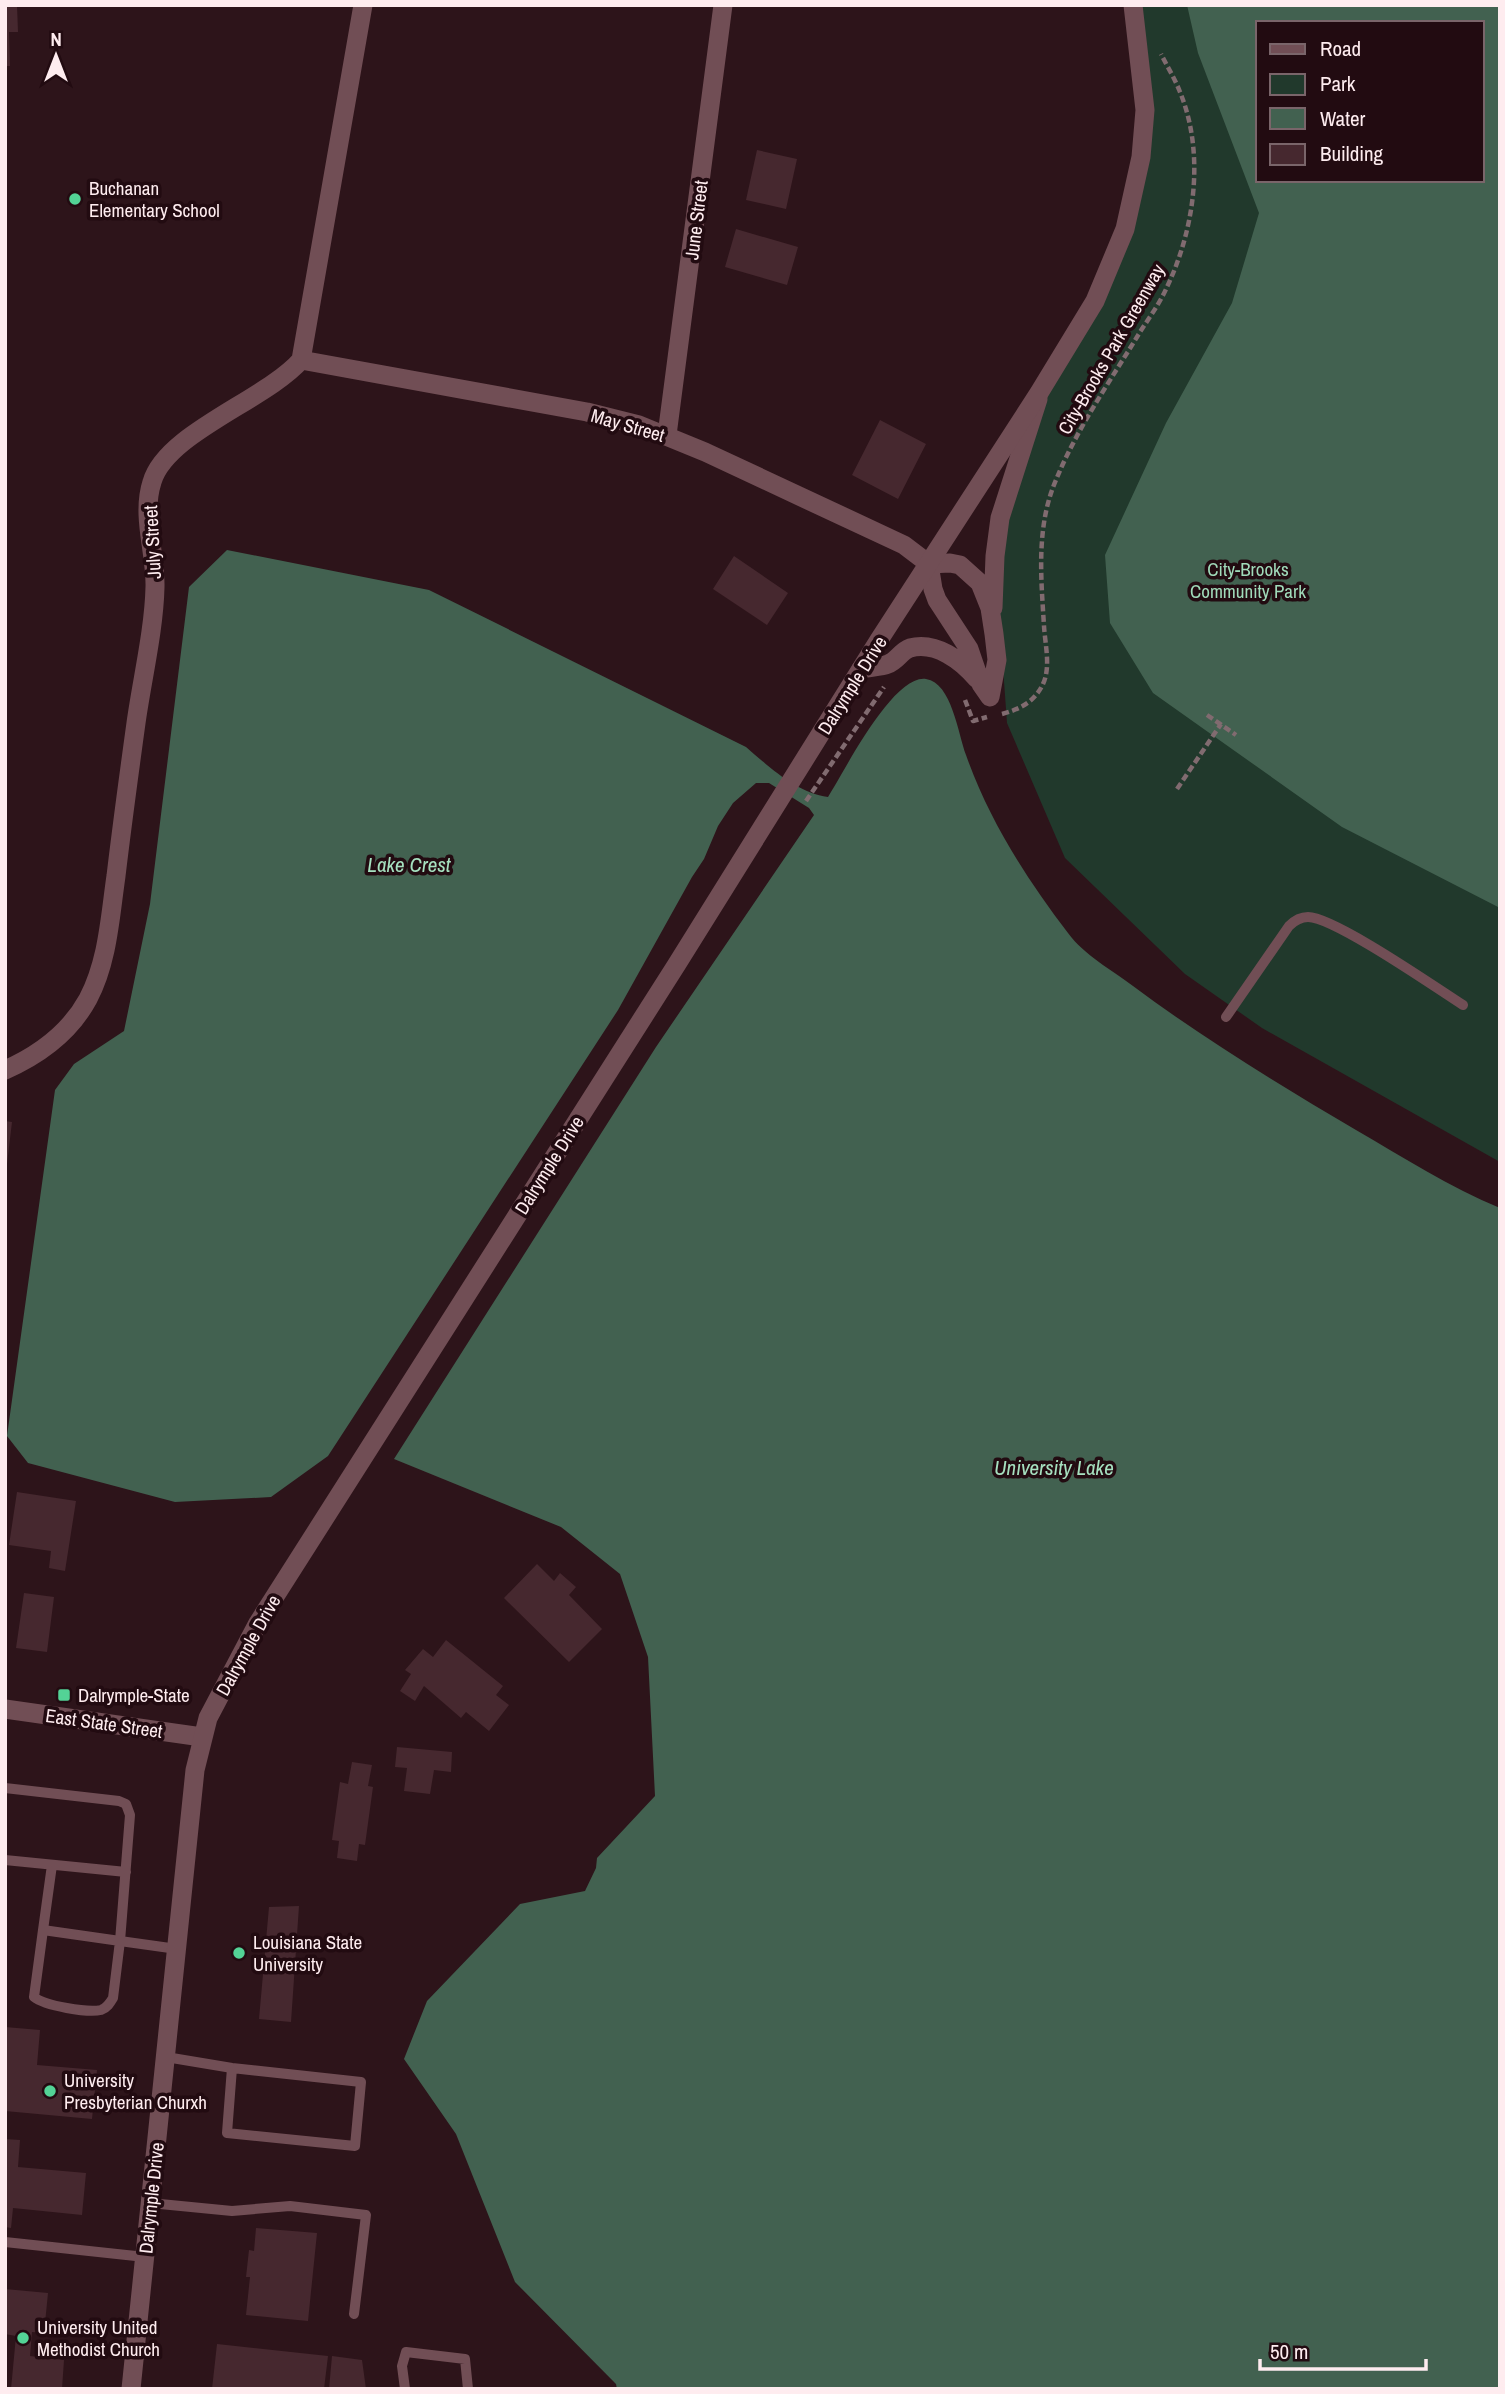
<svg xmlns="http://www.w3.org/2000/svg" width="1505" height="2394" viewBox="0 0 1505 2394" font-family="'Archivo Narrow',sans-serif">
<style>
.green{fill:#21392c;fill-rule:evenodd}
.water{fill:#426150;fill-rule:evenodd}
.building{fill:#46282f}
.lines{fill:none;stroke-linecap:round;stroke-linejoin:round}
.path{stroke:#816b70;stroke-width:4.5;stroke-dasharray:7 3.5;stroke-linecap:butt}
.service{stroke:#714e55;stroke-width:10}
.minor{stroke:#714e55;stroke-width:19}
.tertiary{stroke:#714e55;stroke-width:19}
.poi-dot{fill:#53d396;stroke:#220b11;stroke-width:2.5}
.labels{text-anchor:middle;stroke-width:7;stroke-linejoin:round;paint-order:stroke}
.poi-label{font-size:19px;fill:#feecef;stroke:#220b11;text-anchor:start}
.street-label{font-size:19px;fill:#feecef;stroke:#220b11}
.park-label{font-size:19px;fill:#a0dbba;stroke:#220b11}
.water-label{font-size:21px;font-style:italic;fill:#a6e1c0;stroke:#220b11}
</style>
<rect width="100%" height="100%" fill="#2d141a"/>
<path class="green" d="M1133 5H1500V1162L1262 1028 1185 974 1065 858 1007 723 995 556 1039 393 1117 249 1141 158ZM1258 23H1482V180H1258Z"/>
<path class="water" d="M1187 5H1500V908L1342 827 1153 693 1110 623 1105 555 1166 423 1232 303 1259 213 1198 53ZM1258 23H1482V180H1258Z
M227 550 429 590 746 747C769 767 797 793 828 797 844 772 893 674 926 679 952 683 958 734 966 755 989 820 1026 878 1068 933 1084 955 1112 970 1133 986 1204 1039 1280 1085 1356 1130 1403 1157 1449 1187 1500 1208V2389H617L616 2384 515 2282 456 2134 404 2059 427 2001 520 1904 585 1891 596 1868 597 1858 655 1796 648 1657 620 1574 561 1527 394 1459 656 1047 814 815 809 808 769 783H756L733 803 718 826 704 859 692 877 618 1010 328 1456 271 1497 175 1502 28 1463 7 1436 55 1090 74 1064 124 1031 150 904 189 587Z"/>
<path class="building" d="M5 5H17L18 32H9L10 66H5Z
M757 150 797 159 786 209 746 200Z
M736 229 798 247 787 285 725 267Z
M880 420 926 444 898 499 852 475Z
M734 556 788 593 767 625 713 589Z
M5 1121 12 1122 7 1164H5Z
M17 1492 76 1501 65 1571 49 1568 51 1551 9 1545Z
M537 1564 554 1581 560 1573 576 1587 569 1595 602 1629 569 1662 504 1598Z
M24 1593 54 1597 47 1652 16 1648Z
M446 1640 503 1686 496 1695 509 1705 489 1731 466 1712 461 1718 424 1686 415 1701 400 1691 411 1674 405 1670 423 1649 433 1657Z
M397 1747 452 1752 451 1772 434 1770 430 1794 404 1791 407 1768 395 1767Z
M352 1762 372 1765 368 1786 373 1787 365 1845 359 1844 357 1861 337 1858 339 1841 332 1840 340 1782 348 1784Z
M299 1906 291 2022 259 2019 269 1907Z
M5 2027 40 2030 37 2065 97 2070 92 2119 5 2111Z
M5 2139 20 2140 18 2167 86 2173 82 2215 13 2208 11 2228 5 2227Z
M256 2228 317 2233 308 2321 246 2315 250 2277H246L249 2250 254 2251Z
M5 2289 48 2293 44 2333 32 2332 30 2356 64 2360 62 2389H11L16 2336 5 2334Z
M217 2344 328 2356 324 2389H212Z
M332 2356 362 2360 366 2389H329Z"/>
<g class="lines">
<path class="path" d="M965 700 973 721 987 717
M1002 714C1021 709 1035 701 1043 684 1051 667 1045 644 1044 626 1041 577 1036 526 1056 480 1077 428 1111 380 1140 332 1149 318 1160 303 1167 287 1195 228 1205 153 1180 92 1175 79 1167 66 1161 54
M1207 715 1236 735
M1177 789 1221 724
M806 801 884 687"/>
<path class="service" d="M1226 1017 1289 926C1294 921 1300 917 1308 917 1334 917 1435 987 1463 1005
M5 1788 119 1801 126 1804 130 1815 120 1941 177 1949
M5 1860 126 1872
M43 1930 120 1941 113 1998C110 2003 107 2008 101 2010 88 2013 45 2006 34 1997Z
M43 1930 52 1865
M166 2057 232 2068 361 2082 355 2146 227 2133 232 2068
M150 2203 232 2211 290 2206 366 2215 354 2314
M5 2242 145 2257
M405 2389 402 2366 406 2352 465 2359 468 2389"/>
<path class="minor" d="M301 360 587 412 639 425 705 452 904 545 929 564 950 563 960 565 980 583 990 608 994 634 997 660 990 697
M667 435 723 5
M929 564 933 589 937 600 969 649 981 684 990 697
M993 608 995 556 1000 518 1038 399
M861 669C870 667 881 667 888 664 897 661 901 651 910 648 936 641 962 661 977 679
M5 1070C39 1055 70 1032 88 999 108 961 110 917 116 876 122 825 129 774 136 723 142 680 154 630 155 587 156 553 141 516 152 482 166 433 266 400 301 360L363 5
M5 1709 202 1737"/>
<path class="tertiary" d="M131 2389 195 1770 208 1718 258 1623 677 964 879 640 1039 393 1095 301 1125 229 1141 157 1145 110 1133 5"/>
</g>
<g class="poi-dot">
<circle cx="75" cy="199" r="7"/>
<rect x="57" y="1688" width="14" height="14" rx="3.5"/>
<circle cx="239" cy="1953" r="7"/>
<circle cx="50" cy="2091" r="7"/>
<circle cx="23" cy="2338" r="7"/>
</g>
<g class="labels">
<g class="poi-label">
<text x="89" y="195">Buchanan<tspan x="89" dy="22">Elementary School</tspan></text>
<text x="78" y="1702">Dalrymple-State</text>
<text x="253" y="1949">Louisiana State<tspan x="253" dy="22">University</tspan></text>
<text x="64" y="2087">University<tspan x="64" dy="22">Presbyterian Churxh</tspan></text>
<text x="37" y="2334">University United<tspan x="37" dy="22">Methodist Church</tspan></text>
</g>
<g class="street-label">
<text transform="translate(696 220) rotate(-83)" y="7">June Street</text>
<text transform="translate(1111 349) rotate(-60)" y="7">City-Brooks Park Greenway</text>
<text transform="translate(628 425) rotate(16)" y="7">May Street</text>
<text transform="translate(152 542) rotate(-93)" y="7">July Street</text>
<text transform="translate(852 685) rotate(-58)" y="7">Dalrymple Drive</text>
<text transform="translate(549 1165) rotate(-58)" y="7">Dalrymple Drive</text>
<text transform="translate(248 1645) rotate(-61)" y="7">Dalrymple Drive</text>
<text transform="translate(104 1723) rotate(8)" y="7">East State Street</text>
<text transform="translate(151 2198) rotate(-84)" y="7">Dalrymple Drive</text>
</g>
<g class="park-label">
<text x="1248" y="576">City-Brooks<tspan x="1248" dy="22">Community Park</tspan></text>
</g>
<g class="water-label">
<text x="409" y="872">Lake Crest</text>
<text x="1054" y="1475">University Lake</text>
</g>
</g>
<rect width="1505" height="2394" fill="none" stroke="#feecef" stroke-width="14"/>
<rect x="1256" y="21" width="228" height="161" fill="#220b11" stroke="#7a656a" stroke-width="2"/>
<rect x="1270" y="44" width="35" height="10" fill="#714e55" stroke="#7a656a" stroke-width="2"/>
<text x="1320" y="56" font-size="21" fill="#feecef">Road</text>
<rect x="1270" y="74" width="35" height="21" fill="#21392c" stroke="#7a656a" stroke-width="2"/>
<text x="1320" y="91" font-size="21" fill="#feecef">Park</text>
<rect x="1270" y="108" width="35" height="21" fill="#426150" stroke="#7a656a" stroke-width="2"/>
<text x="1320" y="126" font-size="21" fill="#feecef">Water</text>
<rect x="1270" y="144" width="35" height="21" fill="#46282f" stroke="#7a656a" stroke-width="2"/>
<text x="1320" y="161" font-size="21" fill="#feecef">Building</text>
<g transform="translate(56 56)" stroke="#220b11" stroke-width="5" paint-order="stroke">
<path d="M0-5L12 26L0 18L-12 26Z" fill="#feecef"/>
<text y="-10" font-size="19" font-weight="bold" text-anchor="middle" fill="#feecef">N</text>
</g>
<path d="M1260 2359v10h166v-10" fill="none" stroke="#feecef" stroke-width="3.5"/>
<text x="1270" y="2359" font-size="21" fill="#feecef" stroke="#220b11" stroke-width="5" paint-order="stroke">50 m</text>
</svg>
